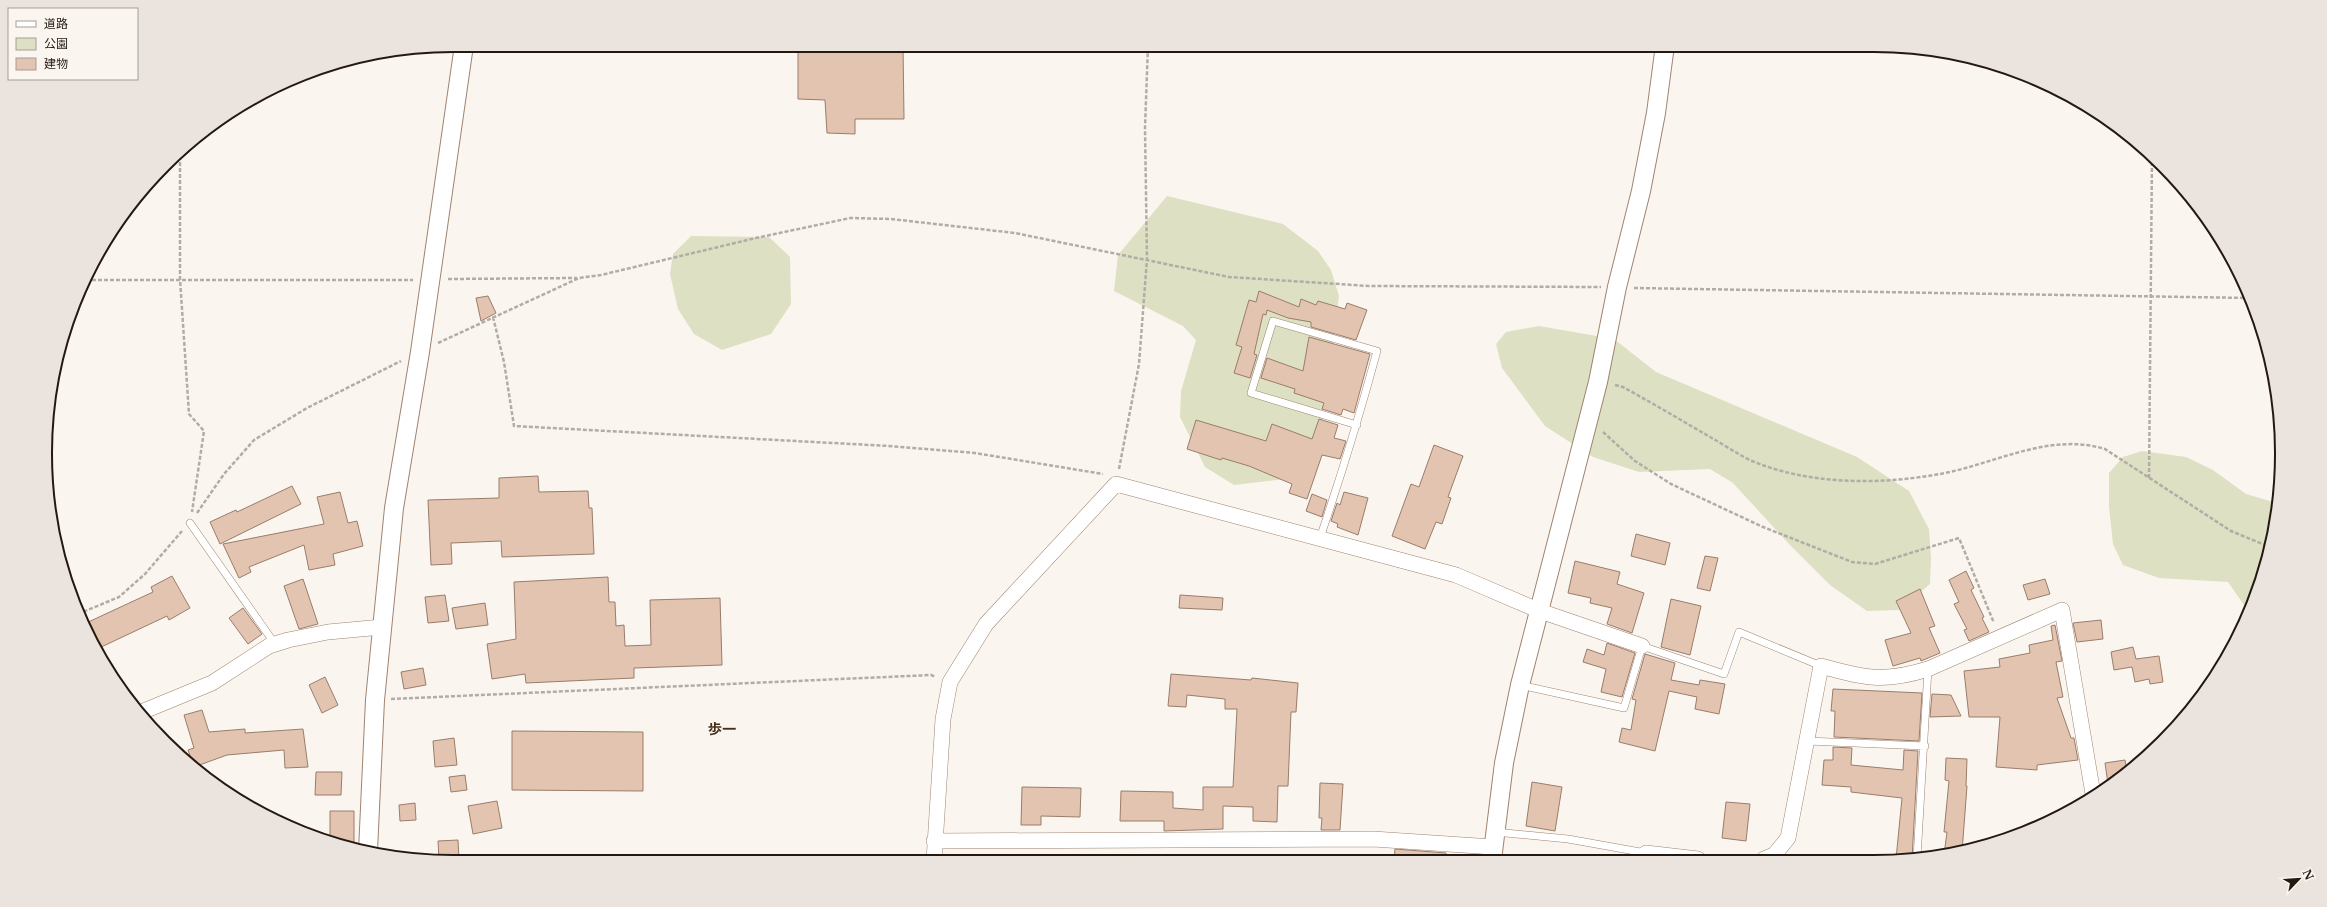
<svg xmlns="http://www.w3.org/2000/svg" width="2327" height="907" viewBox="0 0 2327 907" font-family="'Libre Baskerville','Noto Sans JP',serif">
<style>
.green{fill:#dde0c2}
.building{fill:#e3c4b0;stroke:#997d6a}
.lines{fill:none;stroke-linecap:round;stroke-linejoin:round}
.service-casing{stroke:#9f836f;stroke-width:8}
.minor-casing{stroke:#9f836f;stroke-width:16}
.tertiary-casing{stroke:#9f836f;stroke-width:20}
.path{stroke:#b3aca6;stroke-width:2.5;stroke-dasharray:4 2;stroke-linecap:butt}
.service{stroke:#fff;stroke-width:7}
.minor{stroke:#fff;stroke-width:15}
.tertiary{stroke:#fff;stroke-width:18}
.labels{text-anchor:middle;stroke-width:4;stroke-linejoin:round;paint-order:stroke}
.neighbourhood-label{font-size:14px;font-weight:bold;fill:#452d1c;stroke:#fbf5f0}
.rim{fill:none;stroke:#241911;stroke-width:2}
</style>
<rect width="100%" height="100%" fill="#fbf5f0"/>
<path class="green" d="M1167 196 1283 224 1318 251 1331 270 1339 296 1320 436 1301 477 1234 485 1205 467 1180 417 1181 391 1196 340 1183 326 1114 291 1118 255Z
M691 236 769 237 790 257 791 304 771 334 722 350 694 334 678 309 670 274 673 254Z
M1539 326 1614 339 1656 372 1857 457 1909 491 1929 529 1931 558 1930 584 1899 610 1867 611 1830 585 1789 544 1733 483 1710 469 1639 472 1593 457 1545 426 1502 368 1496 344 1506 332Z
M2142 451 2186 457 2213 470 2246 494 2277 503 2268 559 2251 610 2244 605 2228 582 2159 578 2123 565 2113 544 2109 507V473L2123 457Z"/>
<path class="building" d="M825 45H903L904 119H855V134L827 133 825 100 798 99V51H825Z
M1259 291 1299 307 1301 299 1316 305 1318 301 1345 309 1347 303 1367 310 1356 340 1311 327V322L1288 318 1267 310 1266 315 1263 314 1254 354 1257 355 1250 378 1234 373 1242 347 1236 345 1249 300 1256 302Z
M488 296 496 313 481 321 476 298Z
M1309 337 1370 354 1354 413 1343 409 1341 415 1322 409 1324 403 1294 393 1295 389 1261 378 1267 358 1303 371Z
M1319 419 1338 425 1334 438 1346 441 1340 459 1322 455 1307 499 1289 493 1292 484 1249 466 1222 458 1221 460 1187 449 1196 420 1266 441 1272 424 1312 439Z
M1434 445 1463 456 1448 497 1451 498 1442 524 1436 522 1425 549 1392 536 1411 484 1419 487Z
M538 476 539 492 588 491 589 508H592L594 554 502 557 501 541 451 543 452 564 431 565 428 500 499 498V478Z
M292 486 301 504 220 544 210 522 236 510 237 512Z
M340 492 348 523 357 521 363 546 333 554 335 565 309 570 304 545 249 567 251 572 239 578 223 544 324 524 317 497Z
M1344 492 1368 498 1358 535 1337 527 1338 524 1331 521 1337 503 1340 505Z
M1312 494 1327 500 1322 517 1306 511Z
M1636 534 1670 543 1665 565 1631 556Z
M1705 556 1718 558 1710 591 1697 588Z
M1575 561 1620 572 1617 584 1644 593 1632 633 1607 624 1612 608 1590 603 1591 598 1568 593Z
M1966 571 1974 588 1971 590 1984 617 1982 618 1989 632 1969 641 1964 630 1967 629 1954 604 1959 602 1949 580Z
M172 576 190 608 169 620 167 616 97 649 84 624 153 592 151 587Z
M608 577 609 602H615L616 626 624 625 625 646 651 645 650 600 720 598 722 665 634 668V678L526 683 525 674 492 679 487 644 516 639 514 582Z
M303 579 318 624 299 629 284 586Z
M2045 579 2050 594 2028 600 2023 585Z
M1920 589 1935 626 1929 628 1940 653 1921 661 1920 658 1893 666 1885 640 1911 633 1896 601Z
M445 595 449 621 428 623 425 597Z
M1180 595 1223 598 1222 610 1179 608Z
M1671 599 1701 606 1690 655 1661 647Z
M485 603 488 625 456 629 452 608Z
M243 608 262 634 248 644 229 618Z
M2101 620 2103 639 2077 642 2073 623Z
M2055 625 2062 661 2056 662 2063 697 2057 698 2071 738H2074L2078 760 2037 765V770L1996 767 2000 717H1969L1964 671 2000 667 1999 659 2030 653 2029 645 2053 640 2051 626Z
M1607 643 1635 653 1622 697 1601 692 1606 669 1583 662 1587 649 1604 655Z
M2133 647 2136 659 2159 656 2163 682 2150 684 2149 679 2135 682 2132 667 2114 670 2111 652Z
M1645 654 1675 663 1671 680 1699 685 1700 680 1725 684 1719 714 1695 709 1697 697 1669 691 1655 751 1619 742 1622 728 1631 730 1636 700 1632 699Z
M423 668 426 685 404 689 401 672Z
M1171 674 1251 680 1252 678 1298 683 1296 712H1291L1288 786H1278L1277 822 1253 821V807L1223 806V829L1164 831V821H1120L1121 791 1173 792V808L1203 810V787H1233L1237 709H1225V699L1187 695 1186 707 1168 706Z
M325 677 338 705 322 713 309 685Z
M1833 689 1922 693 1919 741 1834 737 1835 711H1831Z
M1932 694 1951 695 1961 716 1930 717Z
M202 710 209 732 245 729V733L303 729 308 767 285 768 284 750 227 755 194 767 188 750 194 748 184 715Z
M512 731 643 732V791L512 790Z
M454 738 457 765 435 767 433 741Z
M1833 747 1852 748 1851 765 1903 770 1904 750 1918 751 1912 859H1896L1902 798 1851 792V787L1822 785 1824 760H1833Z
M1946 758 1967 759 1966 786H1967L1962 852 1944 855 1947 832H1944L1949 781 1945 780Z
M2125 760 2127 771 2108 784 2105 763Z
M316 772H342L341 795H315Z
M465 775 467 790 451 792 449 777Z
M1532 782 1562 787 1555 831 1526 826Z
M1320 783 1343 784 1340 830H1321L1322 818H1319Z
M1022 787 1081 788 1080 817 1041 816V825H1021Z
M497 801 502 828 473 834 468 806Z
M1726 802 1750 804 1746 841 1722 838Z
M415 803 416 820 400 821 399 805Z
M330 811H354V845H339L330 841Z
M458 840 459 859 439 860 438 841Z
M1395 849 1446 853V860H1394Z"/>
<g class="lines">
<g class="service-casing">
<path id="service" d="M190 523 275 644
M1320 538C1341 476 1360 414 1377 351L1273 321 1251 393 1357 425
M1520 685 1624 708 1642 646 1724 674 1739 632 1821 666
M1807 741 1925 746
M1495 832 1568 839 1646 853
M1917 858 1928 669"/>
</g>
<g class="minor-casing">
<path id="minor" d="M139 713 212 683 269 646 288 640 328 632 382 627
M934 841 1373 839 1493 847
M1646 853 1698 859
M1764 859 1774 855 1788 838 1821 666C1864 678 1883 683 1928 669L2062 610 2093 794
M934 861 943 719 950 682 986 624 1116 484 1456 575 1540 611 1642 646"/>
</g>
<g class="tertiary-casing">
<path id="tertiary" d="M368 851 375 700 394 508 420 352 464 45
M1492 860 1504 763 1520 685 1598 382 1617 287 1641 191 1656 113 1665 45"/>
</g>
<path class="path" d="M180 150V279L189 414 204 431 192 512
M448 279 577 278
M86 280H413
M1634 288 2249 298
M493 317 504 362 514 426 889 446 975 453 1103 474
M438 343 579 278 601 275 756 238 850 218 891 219 1015 233 1229 277 1369 286 1601 287
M1615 385 1623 387C1652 403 1681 420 1710 437 1723 444 1737 454 1752 461 1810 485 1879 485 1940 474 1995 464 2049 432 2105 449L2231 531 2270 547
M1603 432 1635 461 1671 484 1763 527 1852 562 1875 564 1959 538 1994 623
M1119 469 1139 364 1147 259 1145 128 1148 45
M2149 478 2152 158
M197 513 224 474 254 440 307 408 401 361
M78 614 119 597 145 574 182 531
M391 699 931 675 936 677"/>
<use href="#service" class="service"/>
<use href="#minor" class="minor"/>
<use href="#tertiary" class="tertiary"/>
</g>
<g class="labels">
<g class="neighbourhood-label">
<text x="722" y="734">歩一</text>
</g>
</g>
<path d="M0 0H2327V907H0ZM453 52H1874A401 401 0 0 1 2275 453V454A401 401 0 0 1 1874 855H453A401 401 0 0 1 52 454V453A401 401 0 0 1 453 52Z" fill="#eae3de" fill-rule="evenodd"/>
<path class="rim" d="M453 52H1874A401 401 0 0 1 2275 453V454A401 401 0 0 1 1874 855H453A401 401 0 0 1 52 454V453A401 401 0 0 1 453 52Z"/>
<rect x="8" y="8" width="130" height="72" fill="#fbf5f0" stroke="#a59d97"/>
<rect x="16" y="21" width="20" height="6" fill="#ffffff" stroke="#a59d97"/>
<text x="44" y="28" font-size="12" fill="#241911">道路</text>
<rect x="16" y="38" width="20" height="12" fill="#dde0c2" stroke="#a59d97"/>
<text x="44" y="48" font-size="12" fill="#241911">公園</text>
<rect x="16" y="58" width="20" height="12" fill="#e3c4b0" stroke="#a59d97"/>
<text x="44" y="68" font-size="12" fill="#241911">建物</text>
<g transform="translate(2299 879) rotate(65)" stroke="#fbf5f0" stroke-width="3" paint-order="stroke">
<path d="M0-3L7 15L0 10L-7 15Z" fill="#241911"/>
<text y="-6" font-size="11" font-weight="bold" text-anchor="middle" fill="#241911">N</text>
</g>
</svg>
